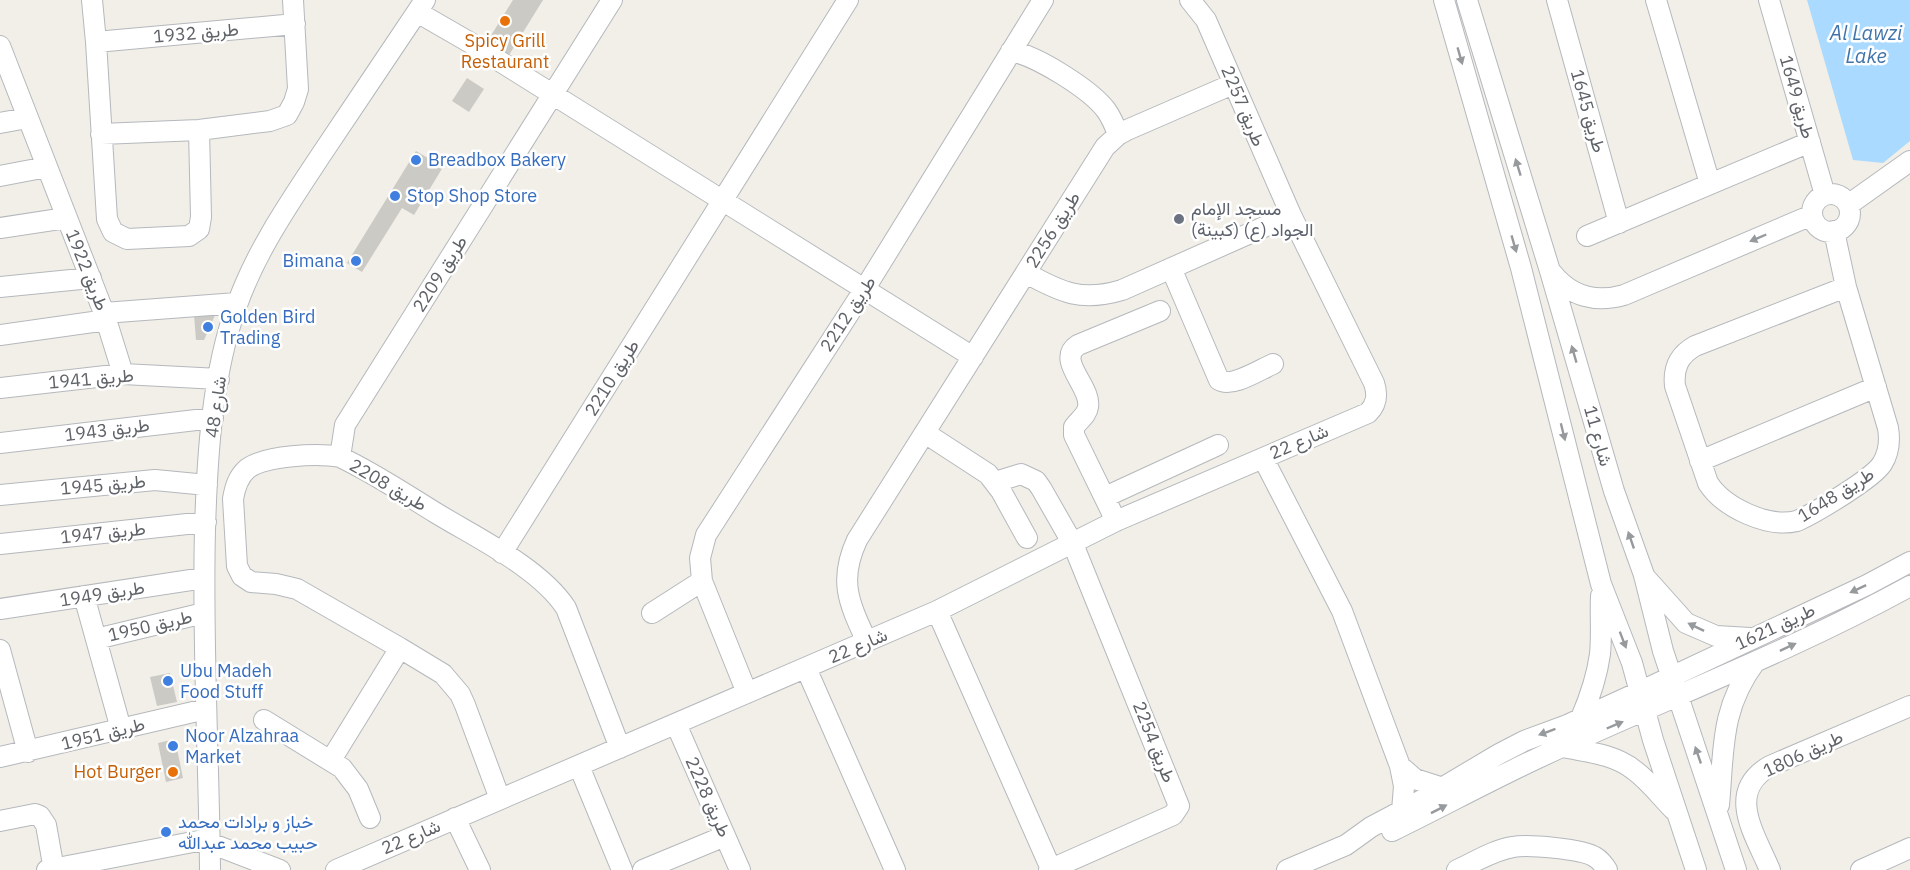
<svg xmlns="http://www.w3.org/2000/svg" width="1910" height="870" viewBox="0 0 1910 870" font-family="'IBM Plex Sans',Vazirmatn,sans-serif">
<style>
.water{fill:#aadaff}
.building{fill:#cccac5}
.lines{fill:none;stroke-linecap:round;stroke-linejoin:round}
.minor-casing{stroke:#b5b8bc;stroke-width:22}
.minor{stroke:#fff;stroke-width:20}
.oneway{fill:#979a9d}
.food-dot{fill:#e8710a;stroke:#fff;stroke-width:2}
.shop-dot{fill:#3f7fe0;stroke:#fff;stroke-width:2}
.worship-dot{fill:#6b7280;stroke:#fff;stroke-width:2}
.labels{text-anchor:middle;stroke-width:5;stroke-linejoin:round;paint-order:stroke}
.street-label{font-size:18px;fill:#5f6368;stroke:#fff}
.food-label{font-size:18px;fill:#c56008;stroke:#fff}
.shop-label{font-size:18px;fill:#366cbe;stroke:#fff;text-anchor:start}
.worship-label{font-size:18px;fill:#5b616d;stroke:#fff;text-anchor:start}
.water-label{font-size:20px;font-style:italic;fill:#4174aa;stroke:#fff}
</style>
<rect width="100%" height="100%" fill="#f1efe8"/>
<path class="water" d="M1807 0H1910V141L1883 163 1853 160Z"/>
<path class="building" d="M513 0H543L509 55 487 42Z
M467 78 484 89 469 112 452 101Z
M416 151 443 167 414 215 402 208 362 272 347 263Z
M216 313 204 340H196L194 315Z
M170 673 177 702 157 706 150 677Z
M175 739 183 778 166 782 158 743Z"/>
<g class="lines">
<g class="minor-casing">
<path id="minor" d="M92 0 96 42 107 219 113 232 127 239 189 236 199 229 201 217 199 130
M1444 0 1521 268 1601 584 1632 663 1653 740 1696 870
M1467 0 1550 271 1614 491 1644 575 1663 651 1736 870
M1557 0 1619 223
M1656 0 1710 184
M1769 0 1825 195
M417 12 469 42 973 357
M96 42 295 24
M0 46 104 313 123 374
M1011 51C1037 56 1090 89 1106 110 1111 117 1115 126 1118 135
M0 123 27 118
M101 134 199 130 270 121 287 115 294 102 298 89 293 0
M0 176 47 167
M1812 213a19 19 0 1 1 38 0a19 19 0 1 1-38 0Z
M1848 205 1910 161
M0 228 66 218
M1834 231 1846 287 1888 428C1890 440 1889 453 1882 464 1872 479 1815 513 1797 521 1768 528 1724 508 1708 483L1675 386C1673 368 1679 355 1695 346L1846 287
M1587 236 1810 142
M1171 268 1219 380C1232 388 1259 370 1273 364
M1026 273C1062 293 1082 302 1122 290L1291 215
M1552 273C1571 297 1596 303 1624 295L1812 215
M0 287 91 278
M104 313 237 303
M0 335 107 320
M0 388 123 374 219 379
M925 433 988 474 1001 491 1027 538
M0 443 213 418
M340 457 345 425 612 0
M1263 458 1342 611 1400 766 1404 786 1402 811
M1700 461 1876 387
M995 482 1021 474 1036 481 1041 488 1073 544 1179 806 1173 815 1049 870
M0 495 155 480 207 485
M1105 497 1218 445
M1116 521 1074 435V427C1079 420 1087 415 1088 407 1092 387 1055 360 1078 345L1160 311
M0 544 206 522
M502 553 848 0
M1644 576 1686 623 1716 636 1750 638
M84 596 121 729
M0 609 204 578
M937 611 1051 869
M652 613 702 581
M96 639 204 613
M867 642C849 603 838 581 857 540L1105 147 1118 135 1127 130 1233 84
M0 650 28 752
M806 668 895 870
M747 693 702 581 700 558 706 535 864 290 1043 0
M1581 718C1590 697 1597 676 1600 654 1602 634 1600 615 1601 596
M264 720 342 768 358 789 370 818
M676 724 740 870
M1563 747C1587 752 1614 754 1634 770 1649 781 1661 797 1674 810
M0 757 206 709
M331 760 400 648
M579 766 622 870
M1400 766 1415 779 1443 788
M500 799 465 705 460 694 443 674 400 648 297 589 276 584 251 582 242 576 237 566 233 499C235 487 238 477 247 469 265 455 319 453 340 457 374 473 405 494 436 513 477 538 540 568 566 608L620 748
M1719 805C1724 750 1720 709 1755 662
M455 818 480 870
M0 821 35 814 40 816 46 825 54 870
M1392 831C1441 807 1489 781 1538 758 1662 700 1790 652 1910 586
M47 870 198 841 210 843 280 870
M210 870C209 757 202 643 205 530 207 458 212 372 237 305 256 251 290 202 321 155 356 103 390 52 425 0
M336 870 937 611 1116 521 1368 413C1377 404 1378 395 1374 383L1291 215 1206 20 1190 0
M643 870 725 836
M1287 870 1346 845 1371 827 1420 801 1499 754 1524 741 1567 725 1639 692 1867 585 1910 562
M1457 870C1475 862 1493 850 1513 847 1527 844 1583 849 1595 857 1600 860 1604 865 1607 870
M1770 870C1755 834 1725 792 1770 766L1910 706
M1861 870 1910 848"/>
</g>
<use href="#minor" class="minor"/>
</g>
<defs><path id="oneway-solid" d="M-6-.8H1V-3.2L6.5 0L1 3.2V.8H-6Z" transform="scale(1.5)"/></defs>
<g class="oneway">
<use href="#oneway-solid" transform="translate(1460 56) rotate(74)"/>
<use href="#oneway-solid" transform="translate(1518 167) rotate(-107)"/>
<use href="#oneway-solid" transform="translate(1758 238) rotate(157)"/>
<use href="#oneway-solid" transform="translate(1514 244) rotate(74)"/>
<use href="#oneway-solid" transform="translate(1574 354) rotate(-106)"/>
<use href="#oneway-solid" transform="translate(1563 432) rotate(76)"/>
<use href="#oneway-solid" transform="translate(1631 540) rotate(-109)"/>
<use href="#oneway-solid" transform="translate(1858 589) rotate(155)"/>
<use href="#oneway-solid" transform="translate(1696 627) rotate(-154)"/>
<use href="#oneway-solid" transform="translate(1623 640) rotate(69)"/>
<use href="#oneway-solid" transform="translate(1788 647) rotate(-25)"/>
<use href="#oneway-solid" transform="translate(1615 725) rotate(-23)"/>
<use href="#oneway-solid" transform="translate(1547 732) rotate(160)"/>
<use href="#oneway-solid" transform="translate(1698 755) rotate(-109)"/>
<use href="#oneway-solid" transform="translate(1439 809) rotate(-27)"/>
</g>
<g class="food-dot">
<circle cx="505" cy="21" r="6"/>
<circle cx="173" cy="772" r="6"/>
</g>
<g class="shop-dot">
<circle cx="416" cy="160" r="6"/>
<circle cx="395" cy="196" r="6"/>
<circle cx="356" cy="261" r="6"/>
<circle cx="208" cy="327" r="6"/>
<circle cx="168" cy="681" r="6"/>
<circle cx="173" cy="746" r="6"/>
<circle cx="166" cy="832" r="6"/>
</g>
<circle class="worship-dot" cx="1179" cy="219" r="6"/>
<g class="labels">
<g class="street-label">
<text transform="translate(196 33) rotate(-5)" y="6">طريق 1932</text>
<text transform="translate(1797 97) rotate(74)" y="6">طريق 1649</text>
<text transform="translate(1243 106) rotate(67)" y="6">طريق 2257</text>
<text transform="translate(1588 111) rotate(74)" y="6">طريق 1645</text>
<text transform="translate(1053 230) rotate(-58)" y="6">طريق 2256</text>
<text transform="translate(87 270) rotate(68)" y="6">طريق 1922</text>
<text transform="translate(440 274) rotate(-58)" y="6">طريق 2209</text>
<text transform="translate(848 314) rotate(-57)" y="6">طريق 2212</text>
<text transform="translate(612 378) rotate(-58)" y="6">طريق 2210</text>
<text transform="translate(91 379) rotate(-5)" y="6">طريق 1941</text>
<text transform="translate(216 407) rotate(-82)" y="6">شارع 48</text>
<text transform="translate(107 430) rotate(-7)" y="6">طريق 1943</text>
<text transform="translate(1598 436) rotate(74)" y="6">شارع 11</text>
<text transform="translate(1299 442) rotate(-23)" y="6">شارع 22</text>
<text transform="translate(103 485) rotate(-5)" y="6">طريق 1945</text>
<text transform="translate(388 485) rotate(30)" y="6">طريق 2208</text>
<text transform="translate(1836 495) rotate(-32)" y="6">طريق 1648</text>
<text transform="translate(103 533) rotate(-6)" y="6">طريق 1947</text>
<text transform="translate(102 594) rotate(-9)" y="6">طريق 1949</text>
<text transform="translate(150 626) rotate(-13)" y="6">طريق 1950</text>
<text transform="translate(1775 627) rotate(-25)" y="6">طريق 1621</text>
<text transform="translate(858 646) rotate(-23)" y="6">شارع 22</text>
<text transform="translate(103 734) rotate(-14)" y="6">طريق 1951</text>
<text transform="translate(1154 742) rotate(68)" y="6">طريق 2254</text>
<text transform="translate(1803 754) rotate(-25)" y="6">طريق 1806</text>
<text transform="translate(708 797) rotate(66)" y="6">طريق 2228</text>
<text transform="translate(411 837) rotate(-23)" y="6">شارع 22</text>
</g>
<g class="food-label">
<text x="505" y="47">Spicy Grill<tspan x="505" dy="21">Restaurant</tspan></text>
<text x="161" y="778" text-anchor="end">Hot Burger</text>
</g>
<g class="shop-label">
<text x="428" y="166">Breadbox Bakery</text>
<text x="407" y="202">Stop Shop Store</text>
<text x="344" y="267" text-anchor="end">Bimana</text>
<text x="220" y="323">Golden Bird<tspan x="220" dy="21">Trading</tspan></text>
<text x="180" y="677">Ubu Madeh<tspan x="180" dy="21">Food Stuff</tspan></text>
<text x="185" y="742">Noor Alzahraa<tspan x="185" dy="21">Market</tspan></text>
<text x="178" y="828">خباز و برادات محمد<tspan x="178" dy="21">حبيب محمد عبدالله</tspan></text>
</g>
<g class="worship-label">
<text x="1191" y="215">مسجد الإمام<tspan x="1191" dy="21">الجواد (ع) (كبينة)</tspan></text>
</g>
<g class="water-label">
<text x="1866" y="40">Al Lawzi<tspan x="1866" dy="23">Lake</tspan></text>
</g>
</g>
</svg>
